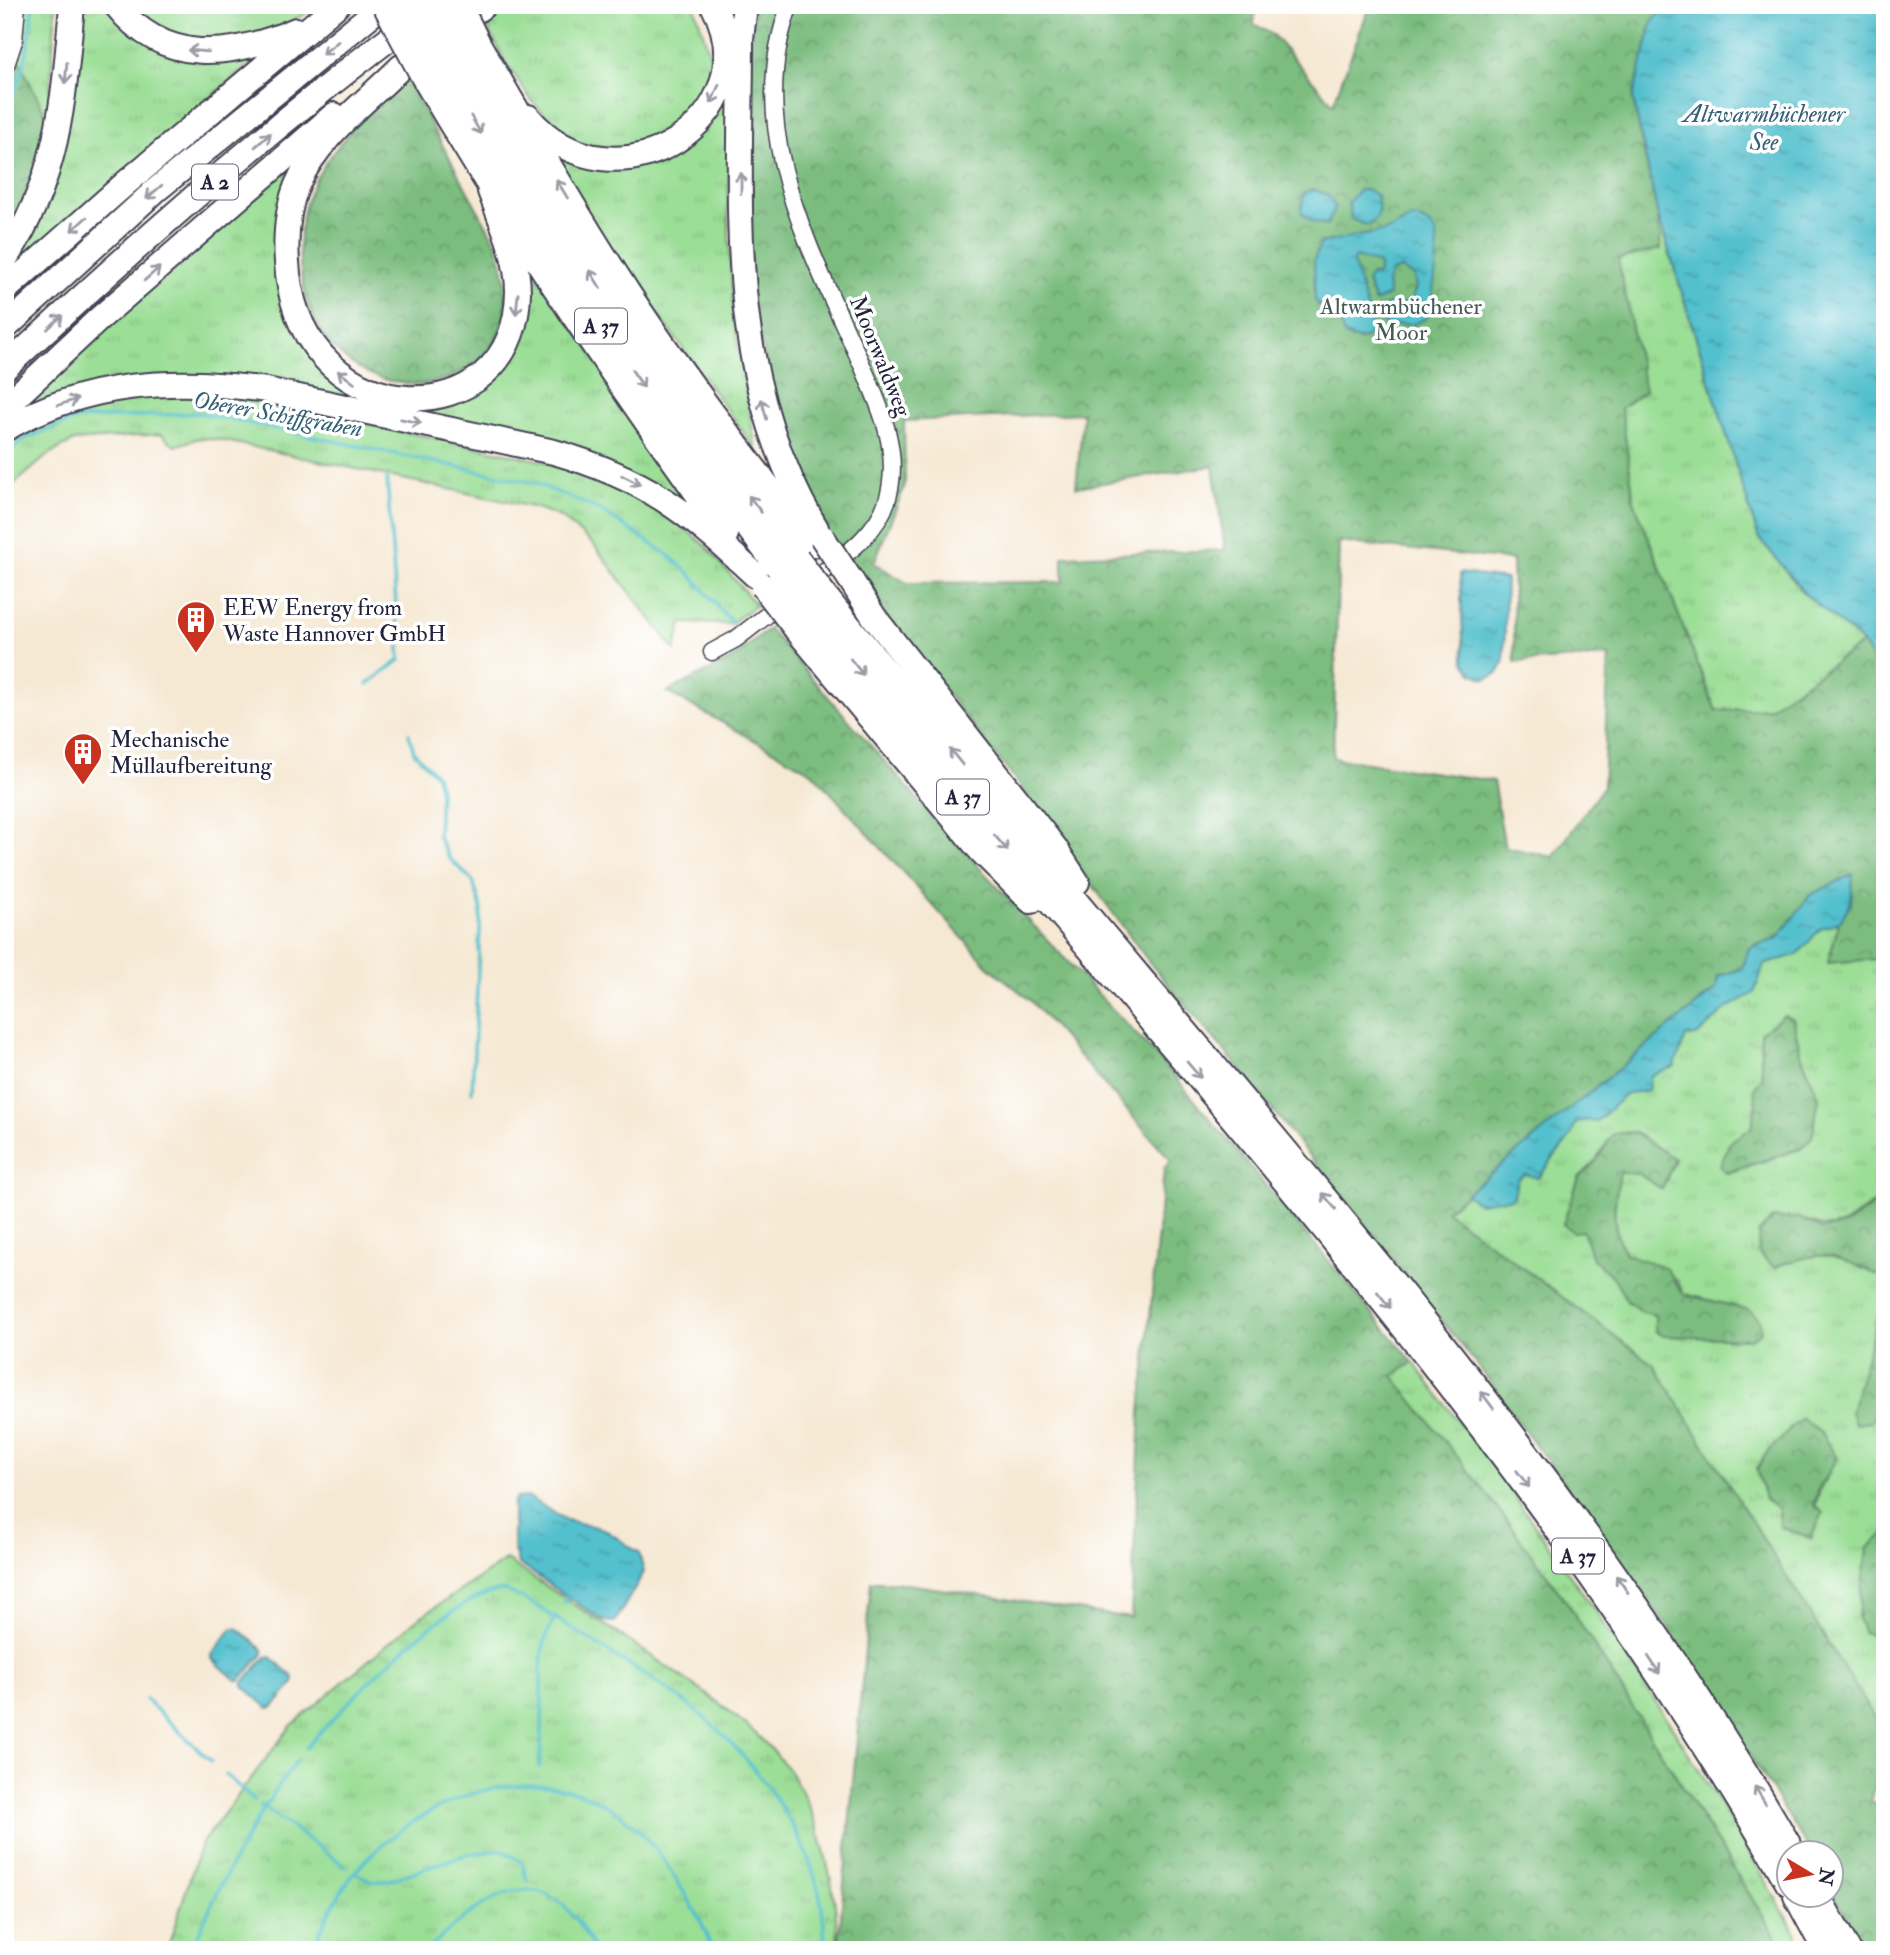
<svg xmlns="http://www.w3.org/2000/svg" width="1890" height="1955" viewBox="0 0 1890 1955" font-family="'IM FELL Double Pica',serif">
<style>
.grass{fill:url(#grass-tufts);stroke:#5e8068;stroke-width:2;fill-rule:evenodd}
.forest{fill:url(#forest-crowns);stroke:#4f705d;stroke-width:2;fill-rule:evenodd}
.water{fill:url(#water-ripples);stroke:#3a7184;stroke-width:2}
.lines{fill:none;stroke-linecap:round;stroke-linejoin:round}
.stream{stroke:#53c0cd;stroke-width:3.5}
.minor-casing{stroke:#424052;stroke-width:19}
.highway-casing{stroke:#424052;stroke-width:28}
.minor{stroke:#fff;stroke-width:16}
.highway{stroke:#fff;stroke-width:24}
.highway-bridge-casing{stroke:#424052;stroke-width:28;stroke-linecap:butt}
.highway-bridge{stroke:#fff;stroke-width:24}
.oneway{stroke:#9c9ca7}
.labels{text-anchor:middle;stroke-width:7;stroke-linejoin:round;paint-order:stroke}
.shield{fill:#fff;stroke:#646476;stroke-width:2}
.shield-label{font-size:21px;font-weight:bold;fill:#22223b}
.park-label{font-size:23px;fill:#465a56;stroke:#fff}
.street-label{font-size:23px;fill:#22223b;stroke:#fff}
.poi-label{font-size:23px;fill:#22223b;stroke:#fff;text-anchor:start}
.water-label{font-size:24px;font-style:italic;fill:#366175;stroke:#fff}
</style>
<defs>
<pattern id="grass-tufts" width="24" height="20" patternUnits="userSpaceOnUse" patternTransform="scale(1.75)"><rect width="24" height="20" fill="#9bde96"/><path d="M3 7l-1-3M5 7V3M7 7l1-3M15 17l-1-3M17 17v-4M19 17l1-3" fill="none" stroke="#85be82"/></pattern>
<pattern id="forest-crowns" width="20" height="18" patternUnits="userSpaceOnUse" patternTransform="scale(1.75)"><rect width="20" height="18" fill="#7cbd7f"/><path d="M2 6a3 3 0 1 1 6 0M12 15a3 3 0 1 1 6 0" fill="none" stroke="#659969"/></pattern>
<pattern id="water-ripples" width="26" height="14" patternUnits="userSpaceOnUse" patternTransform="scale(1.75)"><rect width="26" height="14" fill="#53c0cd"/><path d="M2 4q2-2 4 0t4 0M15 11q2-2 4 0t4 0" fill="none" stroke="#449ca8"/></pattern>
</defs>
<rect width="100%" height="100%" fill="#fff"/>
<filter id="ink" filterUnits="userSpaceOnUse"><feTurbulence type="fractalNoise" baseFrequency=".0143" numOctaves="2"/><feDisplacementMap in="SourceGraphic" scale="14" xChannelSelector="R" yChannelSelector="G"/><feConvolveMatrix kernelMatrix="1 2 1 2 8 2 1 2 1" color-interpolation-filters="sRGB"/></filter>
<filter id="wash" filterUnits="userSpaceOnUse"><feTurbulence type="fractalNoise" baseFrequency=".00686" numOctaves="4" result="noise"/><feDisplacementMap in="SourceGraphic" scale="28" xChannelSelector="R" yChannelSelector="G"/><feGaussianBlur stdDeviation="1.57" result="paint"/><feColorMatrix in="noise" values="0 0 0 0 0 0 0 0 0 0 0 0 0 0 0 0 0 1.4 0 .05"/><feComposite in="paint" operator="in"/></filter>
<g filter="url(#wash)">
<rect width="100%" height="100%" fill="#f6e9d4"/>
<path class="grass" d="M23 5H56L48 119 16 57Z
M79 5H110L126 25 261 54 5 275 15 260Z
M125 5H320L276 31 184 43Z
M502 5H694L712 61 700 103 674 133 622 148 580 144 553 123 531 100 505 61 484 20Z
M718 5H730L731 17 728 213 733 314 756 450 591 221 551 155 622 167 719 100Z
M301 154 280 260 353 392 485 381 520 252 711 521 649 483 257 383 5 413Z
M1658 216 1758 536 1804 593 1863 643 1769 708 1716 711 1634 501 1621 408 1618 259 1660 249Z
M145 391 218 392 552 463 635 496 679 524 707 547 756 605 730 624 682 623 675 650 593 544 561 517 537 508 221 440 199 438 175 446 161 434 74 441 49 454 5 492V436L84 406Z
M1853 874 1828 963 1885 958V1203L1881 1200C1843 1219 1845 1239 1799 1218L1774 1267C1832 1246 1833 1256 1885 1278V1314L1878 1315 1882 1408 1885 1403V1533L1867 1549 1858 1617 1881 1637 1885 1632V1725L1877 1721 1445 1211 1716 989 1718 976ZM1793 1019 1800 1052 1819 1098 1801 1149 1727 1173 1720 1166 1730 1142 1751 1129 1756 1105 1754 1089 1762 1078 1760 1033ZM1613 1134 1675 1159 1662 1189 1639 1174 1620 1172 1614 1205 1615 1235 1625 1254 1678 1281 1684 1294 1749 1310 1751 1339 1664 1336 1655 1331V1315L1643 1312 1627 1301 1614 1278 1592 1258 1583 1230 1563 1224 1579 1178 1595 1162ZM1802 1418 1829 1473C1815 1494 1813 1513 1812 1538L1780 1527V1509L1765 1499 1757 1469 1765 1455Z
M1413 1362C1560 1552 1688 1739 1805 1950H1784L1569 1605 1490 1498 1392 1375Z
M506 1560C561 1596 616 1631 670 1669 711 1697 752 1724 784 1764 820 1809 838 1893 838 1950H167L201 1844 291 1726 416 1620Z"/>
<path class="forest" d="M5 5H23L17 57 48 119 50 136 5 244Z
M755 5H1255L1254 24 1273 35 1333 104 1370 5H1667L1652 22 1633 98 1658 216 1661 249 1618 259 1645 391 1621 408 1634 501 1716 711 1769 708 1863 643 1885 678 1882 796 1885 805V958L1828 963 1839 922 1851 903 1810 895C1799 916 1781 945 1755 944L1742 969 1719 976 1716 989 1446 1211 1654 1365 1877 1721 1885 1725C1885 1751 1878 1776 1871 1802L1876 1803 1885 1795V1950H1864L1831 1888 1830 1854 1812 1853 1667 1626 1479 1367 1229 1056 1148 961 1020 786 880 609 827 534 791 463 750 298V41ZM1083 413 1076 487 1213 466 1225 550 1063 556V582L907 583 874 563 905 485 904 421ZM1339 542 1512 560 1515 662 1609 656 1603 787 1553 857 1505 847 1493 781 1333 758Z
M405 77 496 243C557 407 324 441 301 273 296 236 302 198 323 167 345 132 376 106 405 77Z
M769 629 956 843 1165 1065 1413 1362 1393 1376 1490 1498 1569 1605 1784 1950H838L871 1582H894L1131 1618 1141 1411 1164 1169 1171 1160 1031 1001 988 966 812 772 667 692 732 659Z
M1784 1015 1793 1019 1800 1052 1819 1098 1812 1137 1801 1148 1726 1173 1720 1166 1730 1142 1751 1128 1756 1105 1754 1089 1762 1078 1760 1033Z
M1634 1132 1675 1159 1662 1189 1639 1174 1620 1172C1614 1202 1610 1226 1625 1254L1665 1267 1684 1294 1749 1310 1760 1320 1761 1332 1751 1339 1664 1336 1655 1331V1315L1643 1312 1627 1301 1614 1278 1592 1258 1583 1231 1572 1232 1563 1224 1579 1178 1595 1162 1613 1134Z
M1881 1200 1885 1203V1278C1833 1257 1832 1246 1774 1267L1759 1254 1758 1233 1773 1218H1799L1822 1229 1845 1225Z
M1885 1314V1403L1871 1422 1855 1424 1851 1412 1878 1315Z
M1801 1418 1821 1433 1837 1458 1819 1488 1814 1505 1823 1513 1811 1538 1780 1527 1779 1509 1765 1499 1757 1470 1765 1455Z
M1885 1533V1632L1881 1637 1863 1632 1858 1617 1867 1549Z"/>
<path class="water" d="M1667 5H1885V683L1863 643 1804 593 1758 536 1658 216 1633 98 1652 22Z
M1313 189 1328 195 1335 206 1327 225 1311 221 1301 212 1304 194Z
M1360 190H1368L1376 195C1380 208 1381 220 1367 225L1351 219 1348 202Z
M1411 218C1422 218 1433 224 1436 236 1440 250 1432 303 1427 318L1414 324 1386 325 1377 317 1376 309 1392 303 1400 306 1411 300 1416 288 1414 276 1401 269 1391 272 1387 283 1389 295 1375 302 1367 282 1371 275 1375 276 1379 271V264L1355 257 1353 262 1373 328 1368 337 1358 340 1344 335 1340 323 1315 301 1314 260 1321 243 1390 230Z
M1460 573 1506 579 1504 663 1498 673 1486 679 1472 673 1464 661Z
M1853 874 1851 903 1839 922 1821 928 1798 954 1764 965 1754 993 1726 1009 1698 1035 1686 1037 1674 1067 1651 1075 1648 1091 1627 1093 1597 1122 1585 1120 1575 1124 1571 1136 1538 1178 1525 1174 1518 1179 1513 1198 1478 1203 1466 1194 1716 989 1718 976 1742 969 1749 948 1777 939 1810 895Z
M528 1497 566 1520 604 1529 639 1553 644 1572 615 1622 604 1621 518 1563 513 1547V1502L516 1498Z
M232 1628H237L263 1650V1654L240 1680H236L212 1659V1655Z
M270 1656 293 1677 294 1683 273 1707 268 1708 244 1687 243 1683 266 1657Z"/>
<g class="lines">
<path class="stream" d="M5 109C26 72 29 47 33 5
M5 454 27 438 77 419 199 413 535 483 598 509 667 554 689 573 733 624
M368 684 400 660 387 479
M409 734 414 752 436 775 440 791 438 837 450 859 473 881 481 908 472 1092
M564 1603 567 1598
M146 1700 211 1761
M306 1748C346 1704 445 1595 504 1590 536 1603 566 1625 596 1644 629 1665 663 1684 694 1709 762 1765 830 1857 824 1950
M539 1767C541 1747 543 1726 542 1706 541 1672 537 1646 556 1616
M226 1775 254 1800
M261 1805 345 1866
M355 1873 373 1881H387L468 1854 502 1850 522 1862 527 1880
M194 1945C221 1878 254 1819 296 1761
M312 1950C325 1920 341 1886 363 1863 455 1770 593 1746 670 1870 686 1896 704 1920 711 1950
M427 1950C488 1893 546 1850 594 1950"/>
</g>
</g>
<g filter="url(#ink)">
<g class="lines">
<g class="minor-casing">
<path id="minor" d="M790 5C742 130 812 251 861 363 880 406 902 453 887 501 875 538 836 561 808 584
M5 68 14 41 17 5
M712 652 736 639 784 602"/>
</g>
<g class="highway-casing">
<path id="highway" d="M116 5C165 67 231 57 296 30
M745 5 741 39C741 212 724 373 816 528
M451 30 484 5
M479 45C528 129 576 214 630 296 687 382 750 463 813 545
M460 56C562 233 673 397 797 559
M401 67C365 103 318 137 297 185 286 212 285 246 288 274 306 434 516 439 518 292 518 257 502 223 490 191
M441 67C491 152 542 237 597 319 655 406 718 488 781 571
M425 80C517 237 620 386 726 534
M528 117C614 218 773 118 713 5
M5 259C59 178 64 99 72 5
M5 290 126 183 337 5
M5 328 156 190 383 5
M5 368C136 246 271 126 415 19
M5 407 100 318 334 115
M5 429C86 381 176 377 266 390L554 452C645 478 687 511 755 575
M852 582 874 617 1055 848 1077 882
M829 601C889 675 949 750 1010 823 1287 1155 1578 1477 1794 1854
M814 614C875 689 935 765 997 839 1280 1175 1568 1500 1788 1883
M796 629 981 851 1031 901
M1796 1896 1825 1950
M1818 1896 1848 1950"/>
</g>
<use href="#minor" class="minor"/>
<use href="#highway" class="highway"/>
<g class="highway-bridge-casing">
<path id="highway-bridge" d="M385 5 425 80
M410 5 441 67
M434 5 460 56
M459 5 479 45
M822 537 852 582
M797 559 829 601
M781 571 814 614
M763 586 796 629"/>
</g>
<use href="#highway-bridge" class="highway-bridge"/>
</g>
<defs><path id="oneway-shaft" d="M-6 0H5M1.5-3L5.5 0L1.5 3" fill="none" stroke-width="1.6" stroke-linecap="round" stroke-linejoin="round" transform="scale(1.75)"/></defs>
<g class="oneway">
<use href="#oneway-shaft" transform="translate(330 48) rotate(141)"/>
<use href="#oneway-shaft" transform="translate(198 51) rotate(-175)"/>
<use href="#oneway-shaft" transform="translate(66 73) rotate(95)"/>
<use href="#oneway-shaft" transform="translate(715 94) rotate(114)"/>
<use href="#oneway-shaft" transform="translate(476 125) rotate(60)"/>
<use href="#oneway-shaft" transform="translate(263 140) rotate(-41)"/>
<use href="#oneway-shaft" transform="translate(741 183) rotate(-90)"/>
<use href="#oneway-shaft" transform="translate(562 189) rotate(-122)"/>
<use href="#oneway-shaft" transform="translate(154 192) rotate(139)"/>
<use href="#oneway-shaft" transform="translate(79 224) rotate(138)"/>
<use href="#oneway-shaft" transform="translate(152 274) rotate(-41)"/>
<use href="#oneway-shaft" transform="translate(595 279) rotate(-122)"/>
<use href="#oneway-shaft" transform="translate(517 304) rotate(96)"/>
<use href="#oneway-shaft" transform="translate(55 322) rotate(-43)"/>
<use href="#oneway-shaft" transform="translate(346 377) rotate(-143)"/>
<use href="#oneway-shaft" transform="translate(638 379) rotate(55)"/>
<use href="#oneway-shaft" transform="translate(68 402) rotate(-18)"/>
<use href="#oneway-shaft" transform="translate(764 409) rotate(-105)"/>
<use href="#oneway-shaft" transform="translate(411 421) rotate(12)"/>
<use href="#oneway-shaft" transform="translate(631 480) rotate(27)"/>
<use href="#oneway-shaft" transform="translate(755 504) rotate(-127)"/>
<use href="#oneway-shaft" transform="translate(857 667) rotate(51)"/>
<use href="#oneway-shaft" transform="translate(956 757) rotate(-129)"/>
<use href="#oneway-shaft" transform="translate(1001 843) rotate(50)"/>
<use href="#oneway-shaft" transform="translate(1194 1070) rotate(49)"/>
<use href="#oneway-shaft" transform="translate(1329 1201) rotate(-130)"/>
<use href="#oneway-shaft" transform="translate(1384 1300) rotate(51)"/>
<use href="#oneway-shaft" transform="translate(1487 1400) rotate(-127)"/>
<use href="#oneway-shaft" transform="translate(1523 1479) rotate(53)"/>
<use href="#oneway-shaft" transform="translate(1622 1584) rotate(-125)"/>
<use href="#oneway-shaft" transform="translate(1654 1665) rotate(57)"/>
<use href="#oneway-shaft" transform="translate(1760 1795) rotate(-122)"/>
</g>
</g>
<defs>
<g id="building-pin" transform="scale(2.0125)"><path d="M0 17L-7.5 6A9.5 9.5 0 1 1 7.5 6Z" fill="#c8321e" stroke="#fff"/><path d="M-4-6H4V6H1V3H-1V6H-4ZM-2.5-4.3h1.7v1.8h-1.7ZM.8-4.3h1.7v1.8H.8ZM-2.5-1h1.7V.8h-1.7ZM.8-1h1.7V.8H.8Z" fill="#fff"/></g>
</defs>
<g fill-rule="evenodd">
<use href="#building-pin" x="196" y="620"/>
<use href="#building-pin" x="83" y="752"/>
</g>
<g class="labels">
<g class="shield">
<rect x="192" y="164.5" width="46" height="35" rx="5"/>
<rect x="575" y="308.5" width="52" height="35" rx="5"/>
<rect x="937" y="779.5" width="52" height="35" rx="5"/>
<rect x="1552" y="1538.5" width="52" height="35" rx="5"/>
</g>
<g class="shield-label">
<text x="215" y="189">A 2</text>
<text x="601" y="333">A 37</text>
<text x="963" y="804">A 37</text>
<text x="1578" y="1563">A 37</text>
</g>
<g class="park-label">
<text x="1401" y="314">Altwarmbüchener<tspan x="1401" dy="26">Moor</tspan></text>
</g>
<g class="street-label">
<text transform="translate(881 356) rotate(68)" y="8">Moorwaldweg</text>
</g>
<g class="poi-label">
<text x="223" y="615">EEW Energy from<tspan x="223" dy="26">Waste Hannover GmbH</tspan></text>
<text x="110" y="747">Mechanische<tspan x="110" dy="26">Müllaufbereitung</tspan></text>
</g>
<g class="water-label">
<text x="1764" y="122">Altwarmbüchener<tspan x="1764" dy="28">See</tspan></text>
<text transform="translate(278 414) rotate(10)" y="8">Oberer Schiffgraben</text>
</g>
</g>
<rect width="1890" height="1955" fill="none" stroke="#fff" stroke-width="28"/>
<g transform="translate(1810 1874) rotate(100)"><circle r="33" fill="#ffffff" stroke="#a7a7b1" stroke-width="2"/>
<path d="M0-5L12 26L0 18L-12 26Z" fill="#c8321e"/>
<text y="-10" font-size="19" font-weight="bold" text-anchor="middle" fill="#22223b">N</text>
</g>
</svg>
